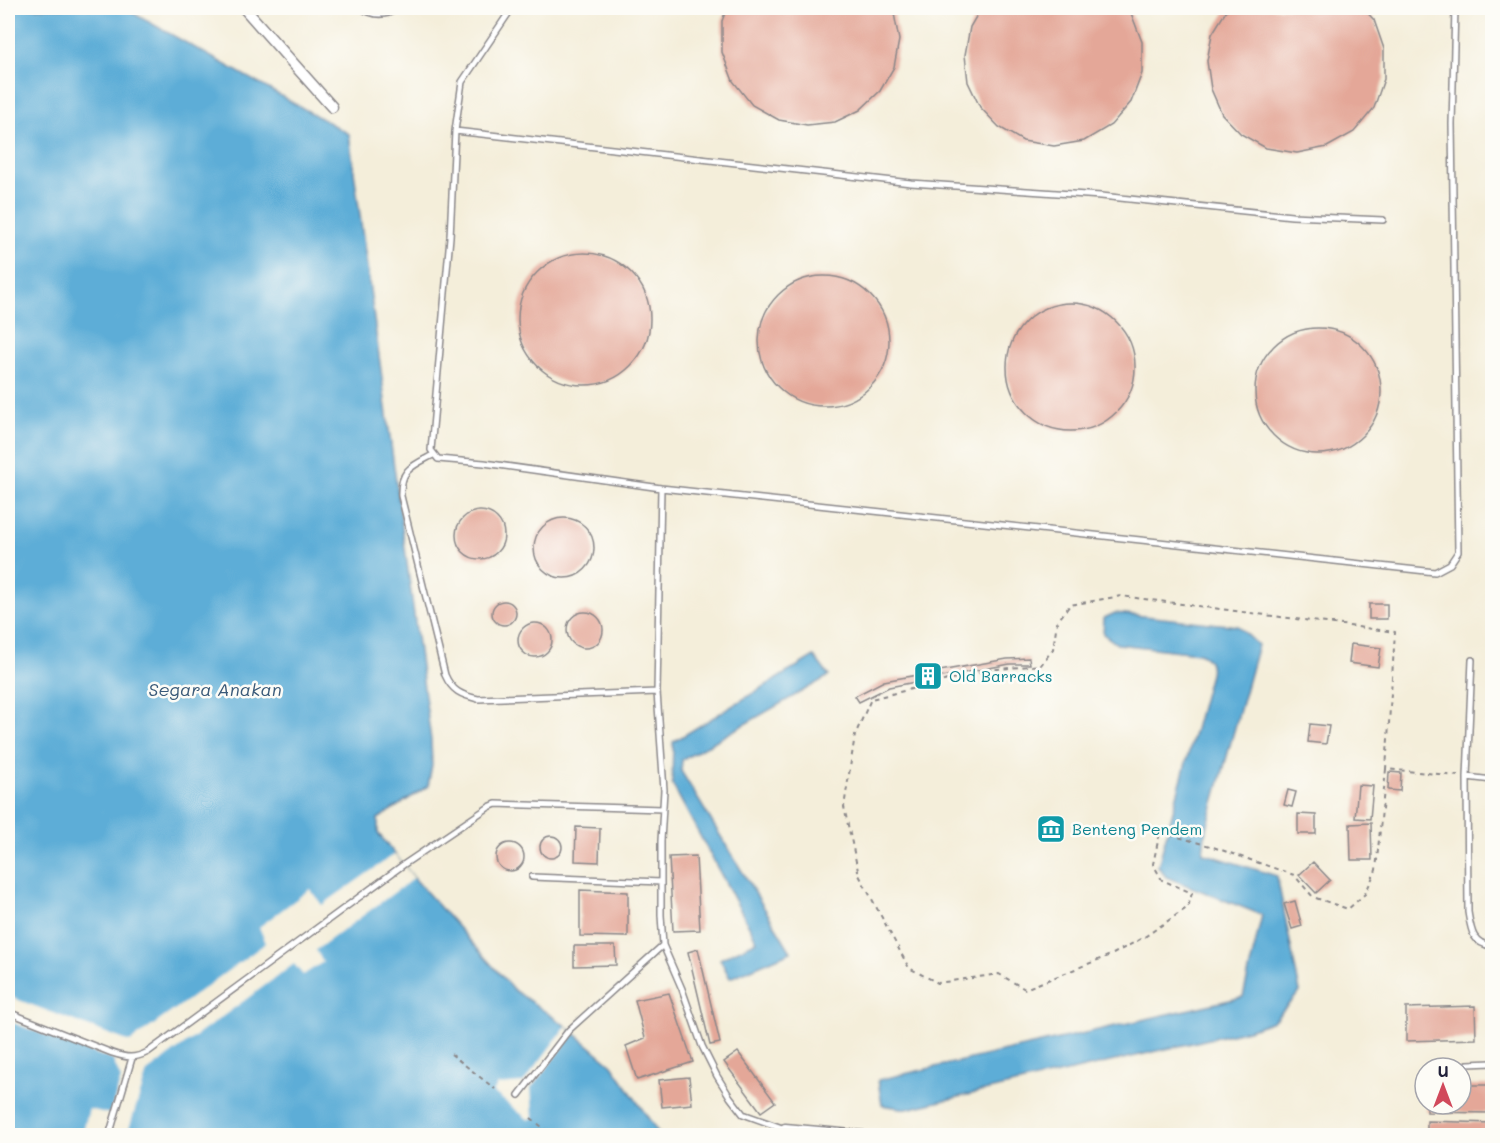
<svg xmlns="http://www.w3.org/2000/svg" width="1500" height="1143" viewBox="0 0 1500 1143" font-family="Mali,sans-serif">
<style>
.water{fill:#5dadd7;stroke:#406889;stroke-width:1.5}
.pier{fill:#f4eeda}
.building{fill:#e4a798}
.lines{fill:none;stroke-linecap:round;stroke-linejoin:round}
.service-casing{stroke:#8b888a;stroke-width:8}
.minor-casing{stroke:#8b888a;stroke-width:13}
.path{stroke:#8b888a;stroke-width:2;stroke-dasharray:4.5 4.5;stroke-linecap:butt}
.service{stroke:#fff;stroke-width:5}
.minor{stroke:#fff;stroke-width:10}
.labels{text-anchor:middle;stroke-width:5;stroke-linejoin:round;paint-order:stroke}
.culture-label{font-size:16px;fill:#0d838f;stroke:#fdfcf7;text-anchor:start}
.water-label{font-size:18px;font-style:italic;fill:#3a5a79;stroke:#fdfcf7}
</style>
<rect width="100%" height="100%" fill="#fdfcf7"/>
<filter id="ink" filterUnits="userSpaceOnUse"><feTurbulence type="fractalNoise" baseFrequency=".0167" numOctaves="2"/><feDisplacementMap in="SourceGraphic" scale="12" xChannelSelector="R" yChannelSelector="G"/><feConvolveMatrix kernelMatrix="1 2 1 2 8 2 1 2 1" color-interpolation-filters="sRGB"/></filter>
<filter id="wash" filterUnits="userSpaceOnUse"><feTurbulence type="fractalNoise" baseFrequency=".008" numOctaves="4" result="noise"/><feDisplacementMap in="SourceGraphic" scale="24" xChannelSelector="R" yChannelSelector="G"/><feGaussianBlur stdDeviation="1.35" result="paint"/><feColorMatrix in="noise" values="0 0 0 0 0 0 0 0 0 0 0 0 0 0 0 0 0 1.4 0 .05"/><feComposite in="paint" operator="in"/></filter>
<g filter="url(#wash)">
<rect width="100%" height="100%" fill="#f4eeda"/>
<path class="water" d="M8 8H124L349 134 431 740 432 765 428 786 378 819V833L414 878 514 990 566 1026 612 1065 660 1135H8Z
M1115 613 1238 626 1258 645 1205 835 1203 853 1277 876 1300 992 1273 1021 1248 1030 907 1109 882 1105 878 1080 1243 997 1262 915 1166 877 1158 866 1210 674C1212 663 1209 656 1198 653L1117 644 1103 634 1104 618Z
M814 656 829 676 682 760 681 771 791 952 730 978 720 959 757 941 672 784 673 742Z"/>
<path class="pier" d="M395 854 414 878 316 950 323 962 303 975 294 964 147 1072 127 1135H82L89 1109 110 1114 121 1079 113 1060 8 1021V996L130 1042 266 943 259 927 310 889 322 905Z
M566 1026 573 1034 531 1088 533 1117 529 1120 493 1092 498 1085 523 1083Z"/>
<g id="blocks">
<path class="building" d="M727 8H893L899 40 894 67 880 91 860 110 835 122 807 125 779 120 752 105 733 81 722 52V21Z
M981 8H1126L1131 13 1142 42V73L1131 102 1111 125 1084 141 1054 146 1023 141 999 127 980 107 968 82 965 55 970 27Z
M1228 8H1363L1374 20 1384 49V79L1374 108 1354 132 1327 147 1297 153 1266 148 1241 134 1222 114 1211 89 1207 61 1212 34Z
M518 319a66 66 0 1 1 132 0a66 66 0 1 1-132 0Z
M759 341a65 65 0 1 1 130 0a65 65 0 1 1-130 0Z
M1007 367a64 64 0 1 1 128 0a64 64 0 1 1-128 0Z
M1255 391a63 63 0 1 1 126 0a63 63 0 1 1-126 0Z
M456 535a24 24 0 1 1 48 0a24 24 0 1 1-48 0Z
M534 548a30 30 0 1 1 60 0a30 30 0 1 1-60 0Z
M492 613a12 12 0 1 1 24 0a12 12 0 1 1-24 0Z
M1369 604H1387V619H1369Z
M567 630a18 18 0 1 1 36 0a18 18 0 1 1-36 0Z
M518 640a17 17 0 1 1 34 0a17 17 0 1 1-34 0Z
M1351 644 1381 648 1378 667 1349 663Z
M1029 658 1030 664H1010L889 687 859 702 855 696 884 681 1007 659Z
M1310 724 1329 726 1326 744 1308 742Z
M1389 772 1401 773 1400 791 1388 790Z
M1358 785 1373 786 1370 819 1355 818Z
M1288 790 1296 792 1292 807 1284 805Z
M1298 814 1316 815V834H1298Z
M1371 823 1372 860H1351L1350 824Z
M576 827 600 828 599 862 575 861Z
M540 847a11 11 0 1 1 22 0a11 11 0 1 1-22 0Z
M496 857a14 14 0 1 1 28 0a14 14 0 1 1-28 0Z
M696 856 700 930 673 931 669 857Z
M1313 862 1330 880 1316 893 1299 875Z
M580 890 628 892V937L580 936Z
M1295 901 1302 926 1292 929 1284 904Z
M574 946H615L616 965 574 966Z
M698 949 720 1043 710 1045 688 952Z
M669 993 693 1062 637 1080 626 1046 645 1038 635 1000Z
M1475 1006 1476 1039 1406 1041V1008Z
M738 1052 775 1102 761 1112 724 1062Z
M689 1077 692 1104 662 1107 659 1080Z
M1461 1085H1492V1113L1427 1112V1104H1461Z
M1427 1121 1492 1123V1136H1427Z"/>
</g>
</g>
<g filter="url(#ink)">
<use href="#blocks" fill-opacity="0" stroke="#8b888a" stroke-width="1.5"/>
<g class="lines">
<g class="service-casing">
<path id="service" d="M361 8C373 16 386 16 399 8
M512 8 462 82 455 131 450 237 431 450 438 459 484 463 661 488 1435 572 1450 564 1458 552 1452 124 1455 8
M455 131 911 183 1101 196 1292 216 1383 220
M433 455C412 466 400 469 401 496L445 675C452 691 461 695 478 699L657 692
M661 488 657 692 664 790 661 841V915L663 945 682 989 702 1046 717 1076 730 1097 743 1114 785 1129
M1472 660 1467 777 1468 912C1471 930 1472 944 1492 946
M1467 777 1492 780
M532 877 661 882
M8 1012 112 1053C127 1058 134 1059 148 1052L403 865 489 807 496 804 663 809
M1468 1064 1492 1063
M519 1095 569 1030 663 945
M109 1136 132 1058"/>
</g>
<g class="minor-casing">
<path id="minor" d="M244 8 332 107
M785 1129 863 1136"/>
</g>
<path class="path" d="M1386 769 1376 870 1365 894 1348 909 1313 897 1294 875 1210 846 1160 832 1153 864 1162 880 1192 893 1188 907 1146 936 1113 954 1025 989 999 974 938 983 909 968 859 875 844 807 855 735 871 699 988 670 1041 665 1053 649 1057 622 1070 605 1121 596 1395 632 1386 769 1458 776
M451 1054 495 1089
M531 1118 553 1136"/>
<use href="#service" class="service"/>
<use href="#minor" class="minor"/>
</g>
</g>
<defs>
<g id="building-square" transform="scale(1.5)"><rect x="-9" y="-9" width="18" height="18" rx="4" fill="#0f9aa8" stroke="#fdfcf7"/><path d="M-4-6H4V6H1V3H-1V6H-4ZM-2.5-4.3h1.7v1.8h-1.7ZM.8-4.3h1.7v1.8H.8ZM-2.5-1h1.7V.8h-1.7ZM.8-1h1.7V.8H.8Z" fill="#fff"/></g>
<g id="museum-square" transform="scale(1.5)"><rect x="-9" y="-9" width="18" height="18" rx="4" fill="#0f9aa8" stroke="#fdfcf7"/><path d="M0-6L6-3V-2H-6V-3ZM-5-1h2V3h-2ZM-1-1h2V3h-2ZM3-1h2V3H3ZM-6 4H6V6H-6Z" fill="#fff"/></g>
</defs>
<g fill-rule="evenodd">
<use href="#building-square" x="928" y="676"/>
<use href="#museum-square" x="1051" y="829"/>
</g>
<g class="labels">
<g class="culture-label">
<text x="949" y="682">Old Barracks</text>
<text x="1072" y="835">Benteng Pendem</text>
</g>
<g class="water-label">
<text x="215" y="696">Segara Anakan</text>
</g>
</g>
<rect width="1500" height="1143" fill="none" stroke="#fdfcf7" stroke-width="30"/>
<g transform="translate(1443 1086)"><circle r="28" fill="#fdfcf7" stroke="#a5a5ac" stroke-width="1.5"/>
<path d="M0-4.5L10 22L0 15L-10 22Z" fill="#d1495b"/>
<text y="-9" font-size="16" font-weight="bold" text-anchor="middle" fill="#22223b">U</text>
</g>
</svg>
